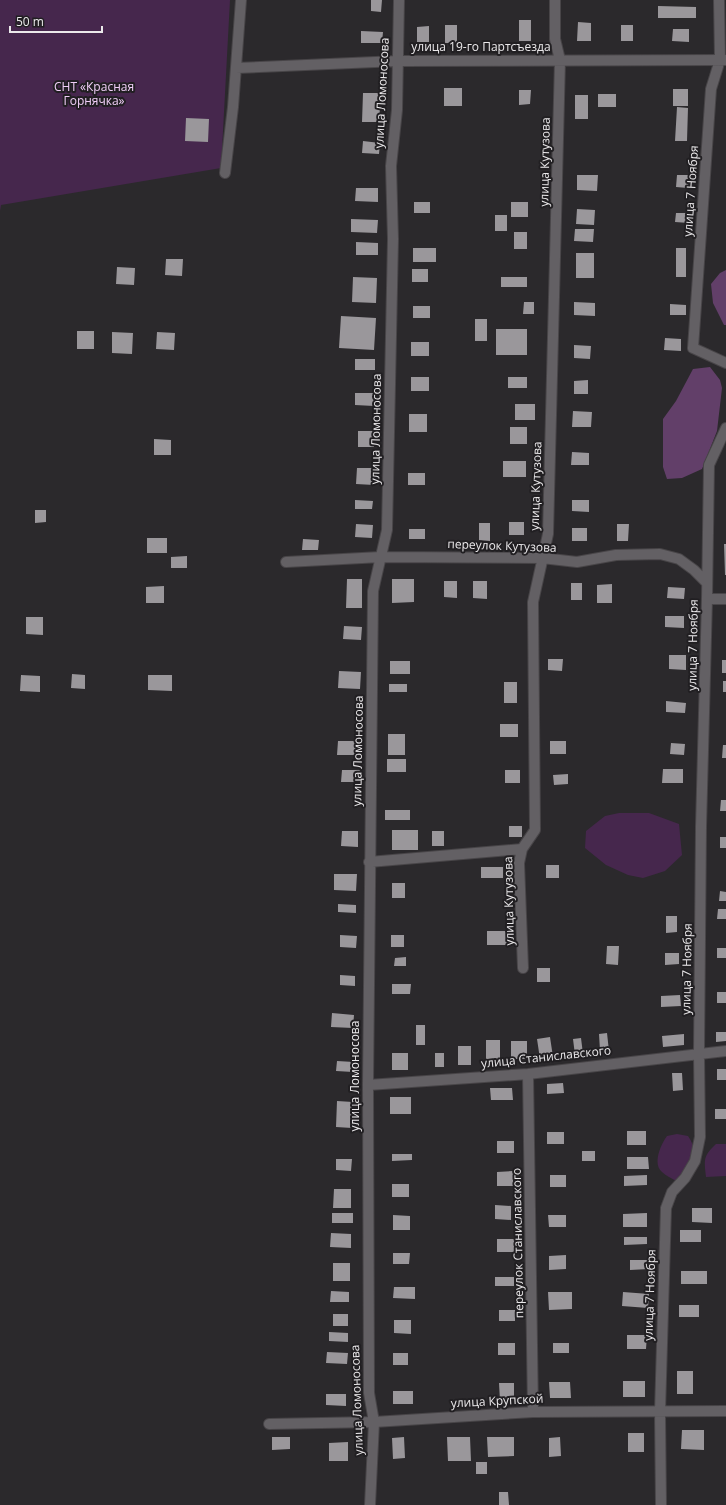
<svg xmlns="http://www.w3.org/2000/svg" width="726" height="1505" viewBox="0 0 726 1505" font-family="'Open Sans',sans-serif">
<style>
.green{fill:#46274d}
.water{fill:#623f69}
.building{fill:#9a979b}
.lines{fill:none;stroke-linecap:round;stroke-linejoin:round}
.street-casing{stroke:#484548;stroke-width:12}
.street{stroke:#636064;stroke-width:10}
.labels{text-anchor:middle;stroke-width:4;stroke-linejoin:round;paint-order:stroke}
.street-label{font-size:12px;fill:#ebe9eb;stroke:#211f22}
.park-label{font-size:12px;fill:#f0cef7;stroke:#211f22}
</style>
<rect width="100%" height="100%" fill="#2b292c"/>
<path class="green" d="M0 0H230L221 168 1 205 0 211Z
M619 813H649L679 824 682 855 665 871 643 878 628 875 606 865 585 848 586 831 605 816Z
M677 1134 688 1136C701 1154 689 1168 676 1181 672 1178 666 1176 662 1172 652 1164 661 1144 667 1136Z
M716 1144H726V1176L706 1177C704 1160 703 1156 716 1144Z"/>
<path class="water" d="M726 270V325H724L713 303 711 284 720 273Z
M710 367 720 380 722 388 717 431 702 469 682 478 667 479 663 467V419L676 401 693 369Z"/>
<path class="building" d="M371 0H382L381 12 371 11Z
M658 6 696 7V18H658Z
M519 20H531V41H519Z
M578 22 591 23V41H577Z
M445 25H457V43H445Z
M621 25H633V41H621Z
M429 26V42H417V27Z
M673 29H689V42L672 41Z
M361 31 383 32 382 43H361Z
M444 88H462V106H444Z
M673 89H688V106H673Z
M519 90H531L530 104 519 105Z
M363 93H381L379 122H362Z
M598 94H616V107H598Z
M575 95H588V119H575Z
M677 107 688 108 687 141H675Z
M186 118 209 119 208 142 185 141Z
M363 141 380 143 379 154 362 153Z
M577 175H598L597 191 577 190Z
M677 175H689L688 188 676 187Z
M356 188H378V202L355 201Z
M414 202H430V213H414Z
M511 202H528V217H511Z
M577 209 595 210 594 225 576 224Z
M676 213H689V223L675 222Z
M495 215H507V231H495Z
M351 219 378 220 377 233 351 232Z
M575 229H594L593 242 574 241Z
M514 232H527V249H514Z
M356 242 378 243V255H356Z
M413 248H436V262H413Z
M676 248H686V277H676Z
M576 253H594V278H576Z
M166 259H183L182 276 165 275Z
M117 267 135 268 134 285 116 284Z
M412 269H428V282H412Z
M353 277 377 278 376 303 352 302Z
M501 277H527V287H501Z
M524 302H534V314H523Z
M574 302 595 303V316L574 315Z
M670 304 686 305V315H670Z
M413 306H430V318H413Z
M341 316 376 318 374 350 339 348Z
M475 319H487V341H475Z
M496 329H527V355H496Z
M77 331H94V349H77Z
M112 332 133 333 132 354 112 353Z
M157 332 175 333 174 350 156 349Z
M665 338 681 339V351L664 350Z
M411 342H429V356H411Z
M574 345 591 346 590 359 574 358Z
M355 359H375V370H355Z
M411 377H429V391H411Z
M508 377H527V388H508Z
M588 380V394H574V381Z
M355 393H374V406L355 405Z
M515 404H535V420H515Z
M573 411 592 412 591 427H572Z
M409 414H427V432H409Z
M510 427H527V444H510Z
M358 431H374V447H358Z
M154 439 171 440V455H154Z
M572 452 589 453V465H571Z
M503 461H526V477H503Z
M357 468H374V485L356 484Z
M408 473H425V485H408Z
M355 500 373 501 372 509H355Z
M572 500H589V512L572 511Z
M35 510H46V522L35 523Z
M509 522H524V535H509Z
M479 523H490V541L479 540Z
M356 524 373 525 372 538 355 537Z
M617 524H629L628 541H617Z
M572 528H587V541H572Z
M409 529H425V539H409Z
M147 538H167V553H147Z
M303 539 319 540 318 550H302Z
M724 544H726V575H725Z
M187 556V568H171V557Z
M347 579H362V608H346Z
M392 579H414V602L392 603Z
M444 581H457V598L444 597Z
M473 581H487V599L473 598Z
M571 583H582V600H571Z
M612 584V603H597V585Z
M164 586V603H146V587Z
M668 587 685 588 684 599 667 598Z
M665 616H684V628L665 627Z
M26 617H43V635L26 634Z
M344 626 362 627 361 640 343 639Z
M669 655H686V670L669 669Z
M548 659H563L562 671 548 670Z
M722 660H726V673H722Z
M390 661H410V674H390Z
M339 671 361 672 360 689 338 688Z
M72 674 85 675V689L71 688Z
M21 675 40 676V692L20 691Z
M148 675H172V691L148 690Z
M723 681H726V692H723Z
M504 682H517V703H504Z
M389 684H407V692H389Z
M666 701 686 703 685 713 666 712Z
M500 724H518V737H500Z
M388 734H405V755H388Z
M338 741H360L359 755H337Z
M550 741H566V754H550Z
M671 743 685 744 684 755 670 754Z
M723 745H726V758H722Z
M387 759H406V772H387Z
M663 769H683V783H662Z
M342 770H360V782H341Z
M505 770H520V783H505Z
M568 774V784L554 785 553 775Z
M721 800H726V811H720Z
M385 810H410V820H385Z
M509 826H522V837H509Z
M392 830H418V850H392Z
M342 831H358V847L341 846Z
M432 831H444V846H432Z
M720 837H726V848H720Z
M546 865H559V878H546Z
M481 867H503V878H481Z
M334 874H357L356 891 334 890Z
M392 883H405V898H392Z
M720 891 726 892V901H719Z
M338 904 356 905V913L338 912Z
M718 909H726V919H717Z
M666 916H677V932L666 933Z
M487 931H507V945H487Z
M340 935 357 936 356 948 340 947Z
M391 935H404V947H391Z
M607 946H619L618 965 606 964Z
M717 948H726V958H717Z
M665 953H679V964L665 965Z
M406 957V966H394L395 958Z
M537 968H550V982H537Z
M340 975 355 976V986L340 985Z
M392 984H411L410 994H392Z
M717 992H726V1003H717Z
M680 995 681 1006 661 1007V996Z
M332 1013 354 1015 353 1028 331 1027Z
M416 1025H425V1045H416Z
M716 1032H726V1041L716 1042Z
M607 1033 609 1051H600L599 1034Z
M684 1034V1045L663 1047 662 1036Z
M550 1037 553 1057 540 1059 537 1039Z
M581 1038 583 1054 575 1055 573 1039Z
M486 1040H500V1065H486Z
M511 1041H527V1059H511Z
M458 1046H471V1065H458Z
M392 1053H408V1070H392Z
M435 1053H444V1067H435Z
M337 1061 354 1062 353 1072 336 1071Z
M717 1069H726V1080H717Z
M672 1073H682L683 1090 673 1091Z
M563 1083 564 1093 547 1094V1084Z
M490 1088H512L513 1100H491Z
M390 1097H411V1114H390Z
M337 1101 353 1102 352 1128 336 1127Z
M715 1109H726V1119H715Z
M627 1131H646V1145H627Z
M547 1132H564V1144H547Z
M497 1141H514V1153H497Z
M582 1151H595V1161H582Z
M392 1154H412V1160L392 1161Z
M627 1157H648L649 1169H627Z
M336 1159H352L351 1171 336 1170Z
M513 1171V1186H497V1172Z
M550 1175H566V1187H550Z
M647 1175V1185L624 1186V1176Z
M392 1184H409V1197H392Z
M334 1189H351V1208H333Z
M495 1205 511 1206V1220L495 1219Z
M692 1208H712V1223L692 1222Z
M332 1213H353V1223H332Z
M647 1213V1227H623V1214Z
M393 1215 410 1216V1230H393Z
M548 1215H566V1227H549Z
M680 1230H701V1242H680Z
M331 1233 351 1234V1248L330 1247Z
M624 1237H647V1244L624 1245Z
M497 1239H514V1252H497Z
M393 1253H410L409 1264H393Z
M566 1255V1269L549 1270V1256Z
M630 1260H649V1269L630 1270Z
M333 1263H350V1281H333Z
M681 1271H707V1284H681Z
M495 1277H514V1286H495Z
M394 1287H415V1299L393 1298Z
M331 1291 349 1292V1302H330Z
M548 1292H572V1309L549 1310Z
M623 1292 649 1294 648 1308 622 1306Z
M679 1305H699V1317H679Z
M499 1310H515V1321H499Z
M333 1314H348V1326H333Z
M394 1320H411V1334L394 1333Z
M329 1332 348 1333V1342L329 1341Z
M627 1335H647L646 1349H627Z
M498 1343H515V1355H498Z
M553 1343H569V1353H553Z
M327 1352 348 1353 347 1364 326 1363Z
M393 1353H408V1365H393Z
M677 1371H693V1394H677Z
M623 1381H645V1397H623Z
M549 1382H570L571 1398H550Z
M499 1383H514V1400L500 1401Z
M393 1391H413V1404H393Z
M326 1394H346V1406L326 1405Z
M682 1430H704V1450L681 1449Z
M628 1433H644V1452H628Z
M272 1437H290V1449L272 1450Z
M404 1437 405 1458 393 1459 392 1438Z
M447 1437H470L471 1461H448Z
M487 1437H514V1456L488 1457Z
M560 1437 561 1456 549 1457V1438Z
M348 1442V1461H329V1443Z
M476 1462H487V1474H476Z
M499 1492H508L509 1505H499Z"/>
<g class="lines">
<g class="street-casing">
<path id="street" d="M719 0 720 60 711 89 693 348 726 363
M236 68 398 61 726 60
M225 173 233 107 241 0
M286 562 381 557 542 558 577 562 616 555 660 554 679 559 694 570 707 583
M707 599H726
M369 862 522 849
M523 968 519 863 522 849 535 830 533 602 548 534 560 60 555 39V0
M528 1074 533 1412
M368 1085 528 1074 726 1051
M269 1424 374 1422 533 1412 726 1411
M370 1505 374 1422 369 1393 368 1085 373 591 387 530 393 239 391 166 397 110 399 0
M661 1505 660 1412 666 1208 672 1192 685 1178 695 1161 700 1137 699 1053 701 827 707 599 709 465 726 428"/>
</g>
<use href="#street" class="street"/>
</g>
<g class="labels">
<g class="street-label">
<text x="481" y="51">улица 19-го Партсъезда</text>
<text transform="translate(382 93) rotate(-87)" y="4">улица Ломоносова</text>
<text transform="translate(545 162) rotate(-89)" y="4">улица Кутузова</text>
<text transform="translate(691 191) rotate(-86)" y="4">улица 7 Ноября</text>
<text transform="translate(376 429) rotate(-89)" y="4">улица Ломоносова</text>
<text transform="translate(536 486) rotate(-88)" y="4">улица Кутузова</text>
<text transform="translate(502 546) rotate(2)" y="4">переулок Кутузова</text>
<text transform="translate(693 645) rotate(-89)" y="4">улица 7 Ноября</text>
<text transform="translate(358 751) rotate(-89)" y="4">улица Ломоносова</text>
<text transform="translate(509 901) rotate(-91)" y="4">улица Кутузова</text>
<text transform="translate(687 969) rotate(-89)" y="4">улица 7 Ноября</text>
<text transform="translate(546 1057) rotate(-6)" y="4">улица Станиславского</text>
<text transform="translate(355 1076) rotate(-90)" y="4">улица Ломоносова</text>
<text transform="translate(518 1243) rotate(-91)" y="4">переулок Станиславского</text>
<text transform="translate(650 1295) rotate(-88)" y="4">улица 7 Ноября</text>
<text transform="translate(357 1400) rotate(-92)" y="4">улица Ломоносова</text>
<text transform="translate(497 1401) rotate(-3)" y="4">улица Крупской</text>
</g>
<g class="park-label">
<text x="94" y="91">СНТ «Красная<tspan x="94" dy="14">Горнячка»</tspan></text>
</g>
</g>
<path d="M10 26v6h92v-6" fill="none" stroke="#ebe9eb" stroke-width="2"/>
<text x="16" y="26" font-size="12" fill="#ebe9eb" stroke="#211f22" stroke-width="3" paint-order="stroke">50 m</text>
</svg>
